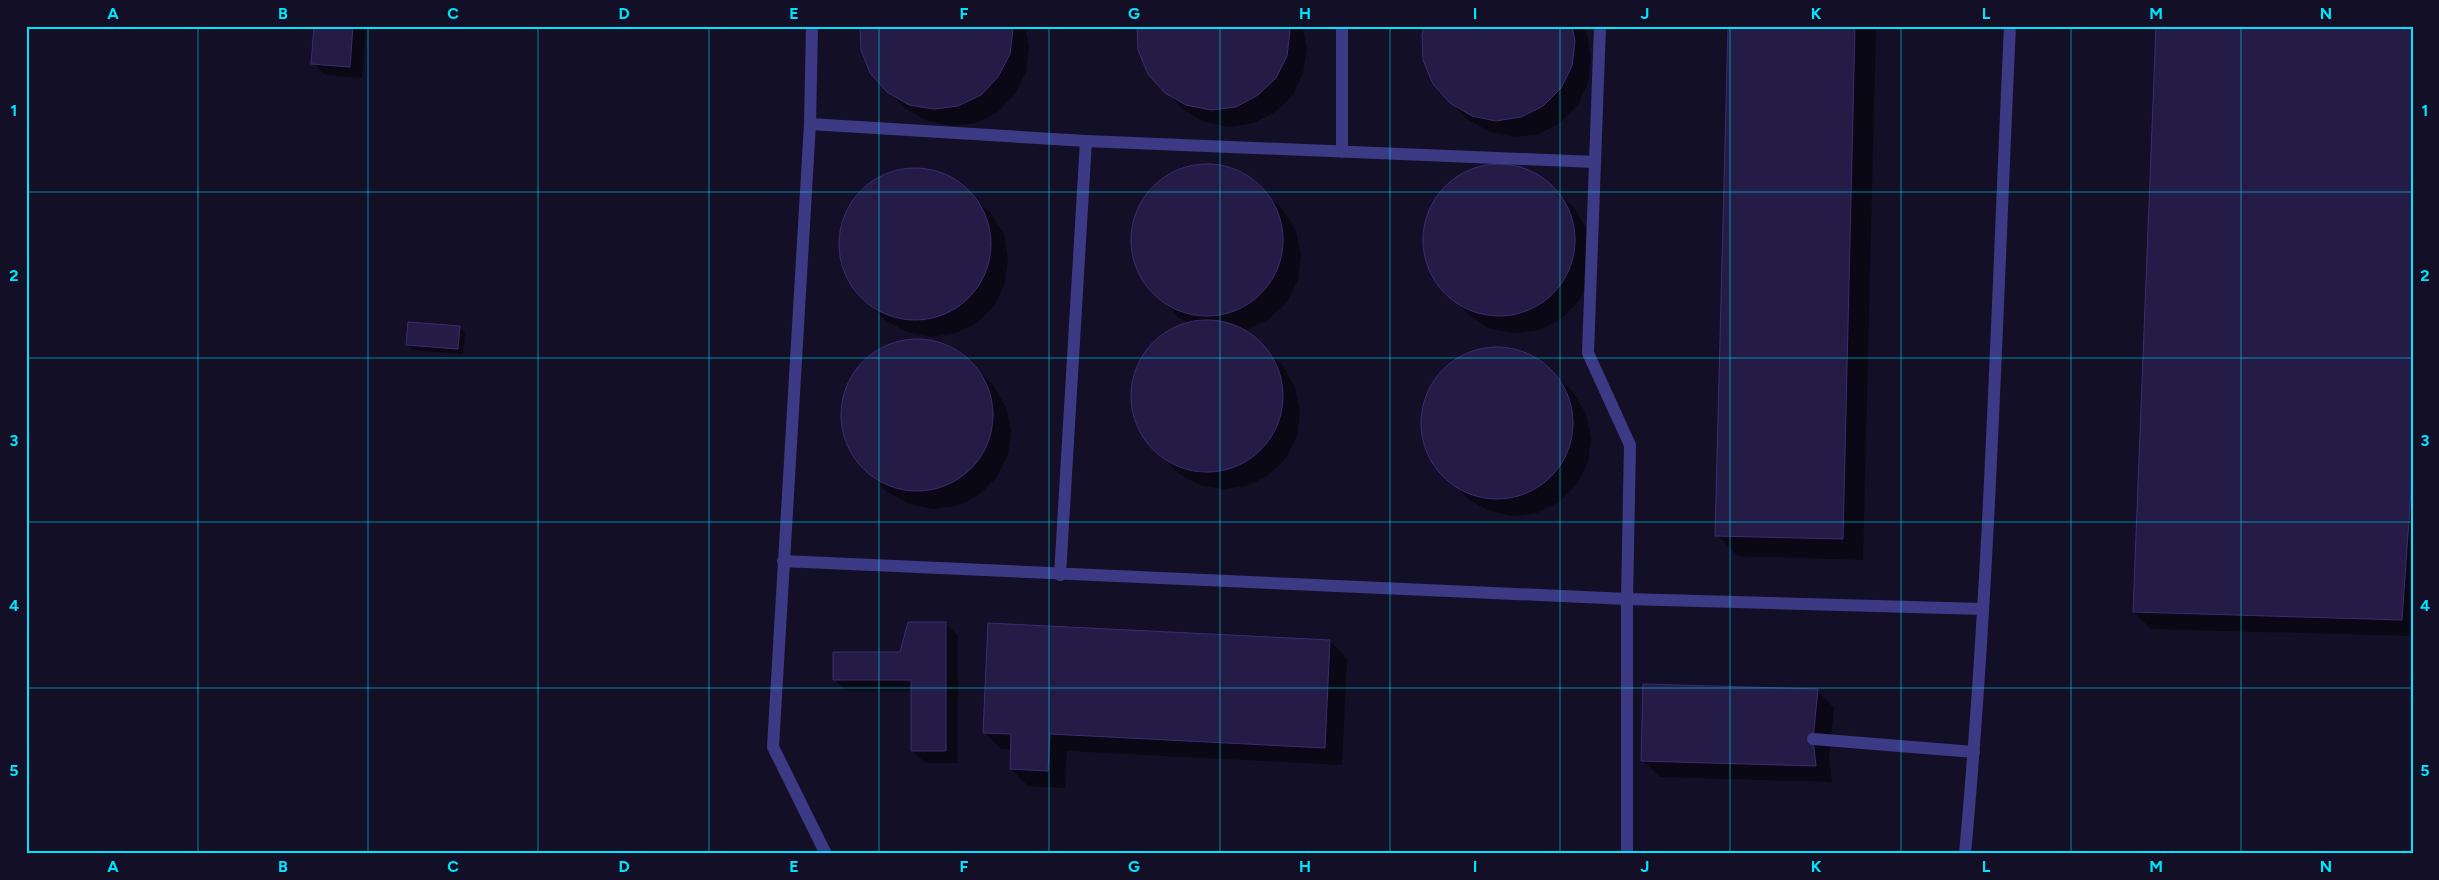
<svg xmlns="http://www.w3.org/2000/svg" width="2439" height="880" viewBox="0 0 2439 880" font-family="Figtree,sans-serif">
<style>
.shadow{fill:#0007}
.building{fill:#241b47;stroke:#3b2d73}
.lines{fill:none;stroke-linecap:round;stroke-linejoin:round}
.service{stroke:#3d3a85;stroke-width:12}
.grid{fill:none;stroke:#00e5ff;stroke-width:1;stroke-opacity:0.55}
.neatline{fill:none;stroke:#00e5ff;stroke-width:2}
.grid-label{font-size:16px;text-anchor:middle;font-weight:bold;fill:#00e5ff}
</style>
<rect width="100%" height="100%" fill="#130f26"/>
<path class="shadow" d="M316 26H366L362 78 325 75 313 63Z
M861 26H1025L1029 48 1026 72 1015 94 998 112 976 123 952 126 928 121 906 109 888 91Z
M1138 26H1302L1307 48 1303 73 1293 95 1275 112 1254 123 1229 127 1205 122 1184 110 1166 92Z
M1426 26H1582L1587 34 1591 59 1588 83 1578 105 1560 123 1539 134 1514 137 1490 132 1468 120 1451 103Z
M1729 26H1876L1863 560 1738 556 1717 535Z
M2413 26V636L2151 629 2134 612Z
M1198 165 1223 167 1246 175 1283 210 1296 231 1301 256 1298 280 1287 302 1269 319 1245 331 1283 366 1295 387 1300 412 1297 436 1286 458 1269 475 1247 486 1223 489 1199 485 1178 473 1143 436 1133 413 1132 388 1139 364 1153 343 1173 328 1189 324 1178 317 1144 280 1134 257 1132 232 1139 207 1154 187 1174 172Z
M1489 165 1515 166 1538 175 1575 209 1588 231 1589 279 1579 301 1561 319 1540 330 1515 333 1491 329 1470 316 1435 280 1426 256 1424 232 1431 207 1445 187 1466 172Z
M906 168 930 170 954 179 991 213 1004 234 1008 259 1005 283 995 305 977 323 956 333 931 337 907 332 885 320 851 283 842 260 840 235 847 211 862 190 881 176Z
M459 327 465 333 463 354 413 350 407 344Z
M908 341H933L956 351 993 385 1006 407 1011 431 1008 455 997 477 980 494 958 506 933 509 909 504 887 492 853 455 844 432 842 407 849 383 864 362 884 348Z
M1487 348 1513 349 1536 358 1573 392 1586 414 1591 438 1588 462 1577 484 1559 502 1537 513 1513 516 1489 511 1468 499 1433 462 1424 439 1422 414 1429 390 1443 370 1464 355Z
M946 624 958 636V763H925L913 751 912 691H846L834 679 901 653Z
M1330 641 1347 659 1342 765 1067 751 1065 788 1028 786 1011 769 1012 750 1001 749 984 732Z
M1817 691 1834 708 1829 757 1832 782 1660 777 1642 760Z"/>
<path class="building" d="M314 26H353L350 67 311 64Z
M860 26H1012L1013 30 1010 54 998 77 981 95 958 106 934 109 909 105 887 92 870 73 861 50Z
M1137 26H1289L1290 31 1287 56 1276 78 1258 95 1236 107 1211 110 1186 105 1165 93 1148 74 1138 50Z
M1424 26H1572L1575 41 1572 66 1561 88 1543 106 1521 117 1496 121 1472 116 1450 103 1433 84 1423 60 1422 35Z
M1728 26H1855L1843 539 1715 536Z
M2156 26H2413V462L2402 620 2133 612Z
M1131 240a76 76 0 1 1 152 0a76 76 0 1 1-152 0Z
M1423 240a76 76 0 1 1 152 0a76 76 0 1 1-152 0Z
M839 244a76 76 0 1 1 152 0a76 76 0 1 1-152 0Z
M1131 396a76 76 0 1 1 152 0a76 76 0 1 1-152 0Z
M408 322 460 326 458 349 406 345Z
M841 415a76 76 0 1 1 152 0a76 76 0 1 1-152 0Z
M1421 423a76 76 0 1 1 152 0a76 76 0 1 1-152 0Z
M908 622H946V751H911V680H833V652H900Z
M988 623 1330 640 1325 748 1050 734 1048 771 1010 769 1011 734 983 733Z
M1643 684 1818 689 1813 739 1816 766 1641 761Z"/>
<g class="lines">
<path class="service" d="M812 26 810 124 773 747 826 854
M1600 26 1588 353 1630 445 1627 599V854
M810 124 1086 141 1595 162
M1342 152V26
M783 561 1627 599 1982 609
M1060 575 1086 141
M1813 739 1974 752
M1965 854C1990 579 1997 302 2010 26"/>
</g>
<path class="grid" d="M198 26V854M368 26V854M538 26V854M709 26V854M879 26V854M1049 26V854M1220 26V854M1390 26V854M1560 26V854M1730 26V854M1901 26V854M2071 26V854M2241 26V854M26 192H2413M26 358H2413M26 522H2413M26 688H2413"/>
<rect width="2439" height="880" fill="none" stroke="#130f26" stroke-width="55"/>
<rect x="28" y="28" width="2384" height="824" class="neatline"/>
<g class="grid-label">
<text x="113" y="19">A</text>
<text x="283" y="19">B</text>
<text x="453" y="19">C</text>
<text x="624" y="19">D</text>
<text x="794" y="19">E</text>
<text x="964" y="19">F</text>
<text x="1134" y="19">G</text>
<text x="1305" y="19">H</text>
<text x="1475" y="19">I</text>
<text x="1645" y="19">J</text>
<text x="1816" y="19">K</text>
<text x="1986" y="19">L</text>
<text x="2156" y="19">M</text>
<text x="2326" y="19">N</text>
<text x="14" y="116">1</text>
<text x="2425" y="116">1</text>
<text x="14" y="281">2</text>
<text x="2425" y="281">2</text>
<text x="14" y="446">3</text>
<text x="2425" y="446">3</text>
<text x="14" y="611">4</text>
<text x="2425" y="611">4</text>
<text x="14" y="776">5</text>
<text x="2425" y="776">5</text>
<text x="113" y="872">A</text>
<text x="283" y="872">B</text>
<text x="453" y="872">C</text>
<text x="624" y="872">D</text>
<text x="794" y="872">E</text>
<text x="964" y="872">F</text>
<text x="1134" y="872">G</text>
<text x="1305" y="872">H</text>
<text x="1475" y="872">I</text>
<text x="1645" y="872">J</text>
<text x="1816" y="872">K</text>
<text x="1986" y="872">L</text>
<text x="2156" y="872">M</text>
<text x="2326" y="872">N</text>
</g>
</svg>
